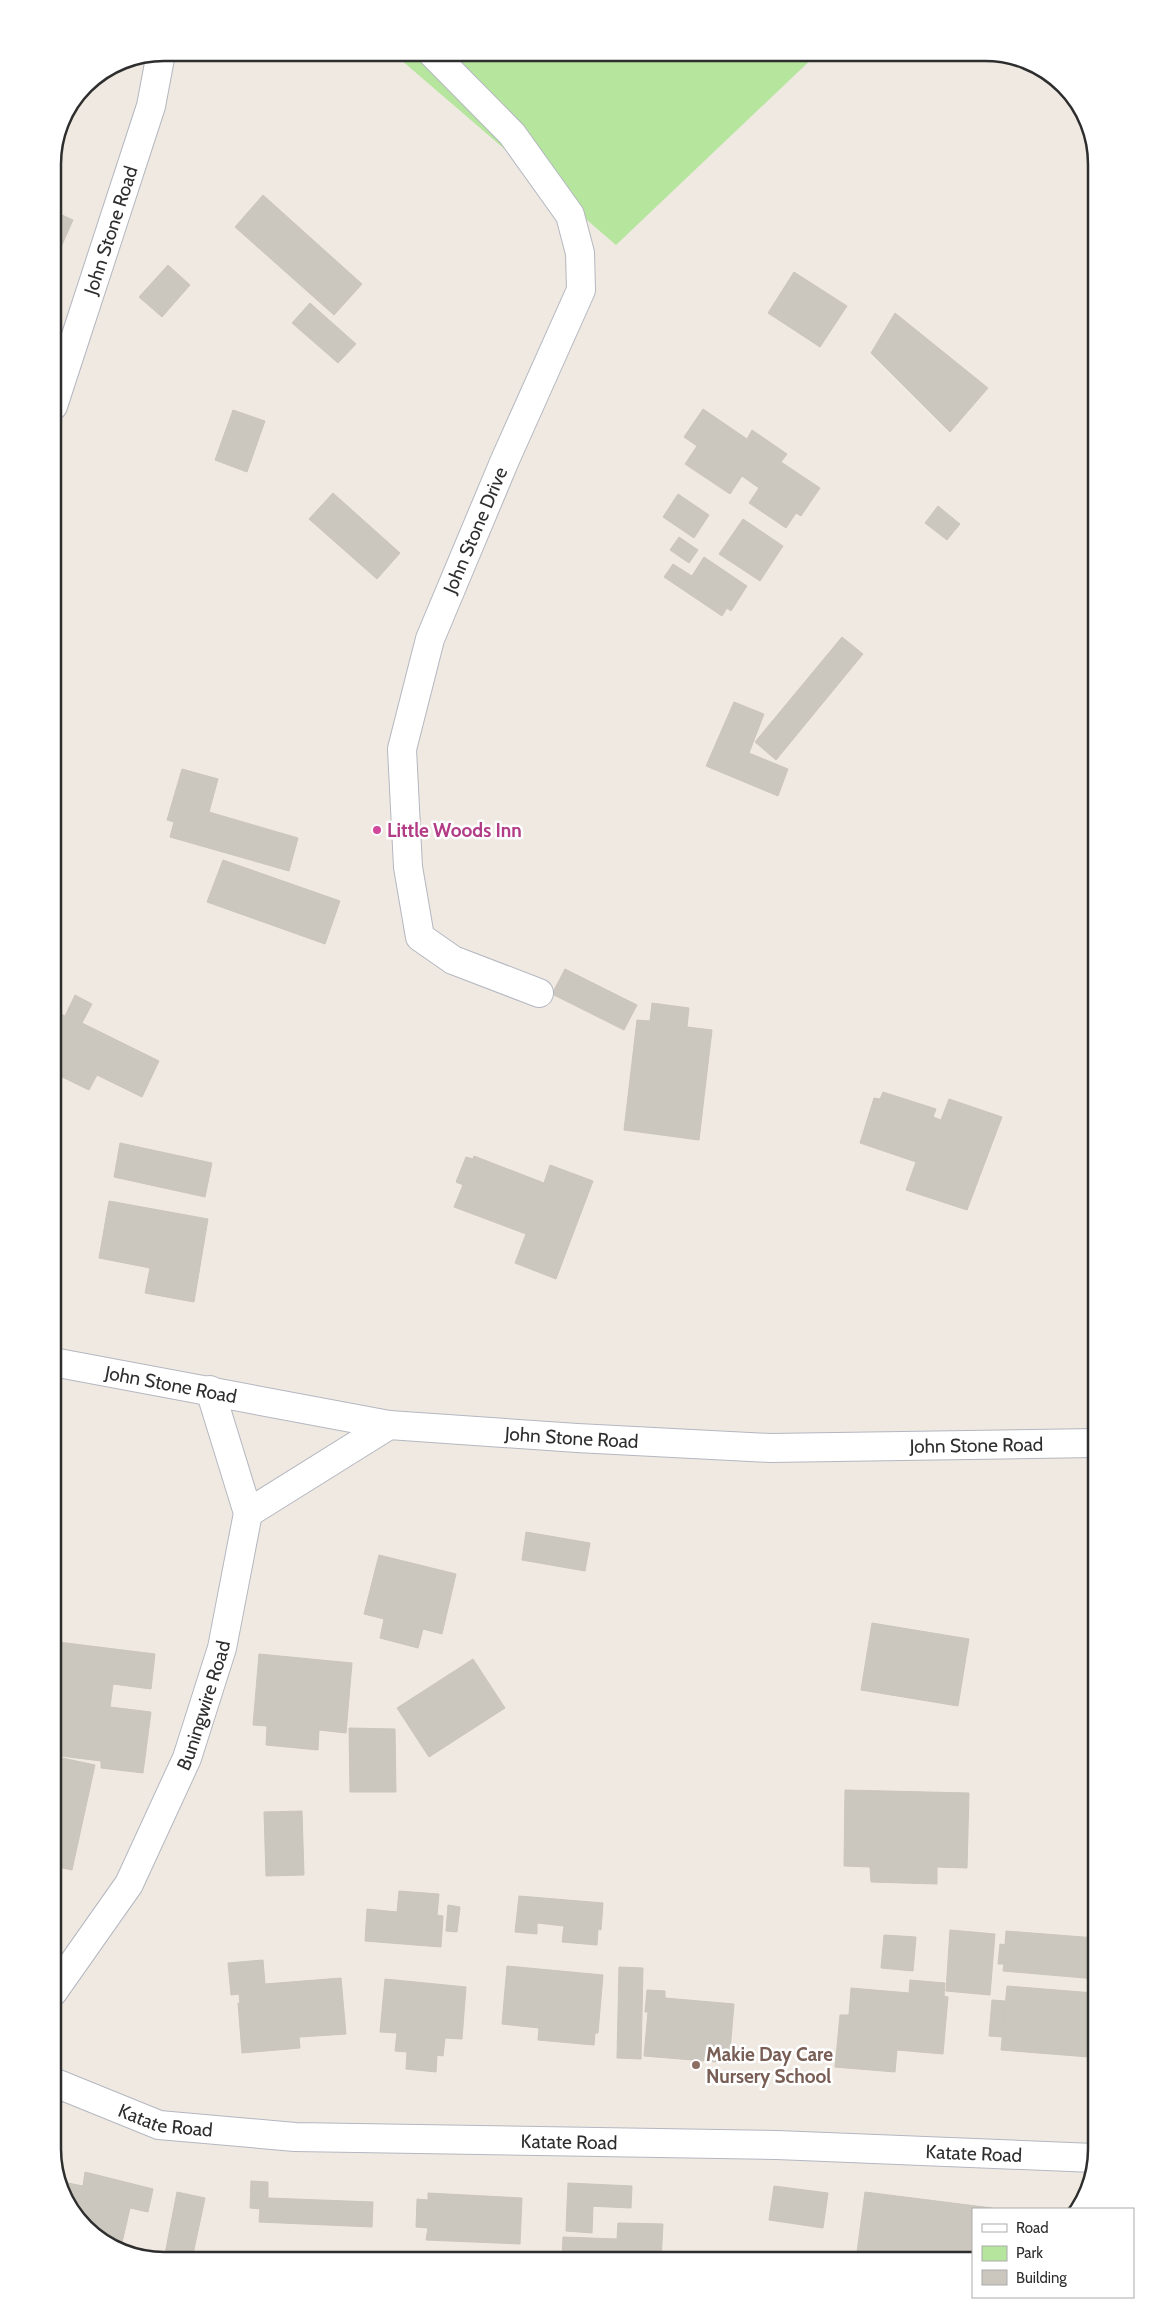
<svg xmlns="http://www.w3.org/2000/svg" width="1149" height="2313" viewBox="0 0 1149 2313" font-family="Cabin,sans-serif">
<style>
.green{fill:#b6e59e}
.building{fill:#cbc7bf;stroke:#cbc5ba}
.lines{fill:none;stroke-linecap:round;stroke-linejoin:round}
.minor-casing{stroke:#b4b7c1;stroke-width:30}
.minor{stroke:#fff;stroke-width:28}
.hotel-dot{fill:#d1479c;stroke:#fff;stroke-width:2}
.education-dot{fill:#8d6e63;stroke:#fff;stroke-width:2}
.labels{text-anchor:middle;stroke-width:5;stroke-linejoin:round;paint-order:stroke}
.street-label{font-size:19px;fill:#2e2e2e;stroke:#fff}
.hotel-label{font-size:19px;font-weight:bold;fill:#b23c85;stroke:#fff;text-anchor:start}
.education-label{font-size:19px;font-weight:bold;fill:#785e54;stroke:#fff;text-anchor:start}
.rim{fill:none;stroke:#2e2e2e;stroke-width:2.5}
</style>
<rect width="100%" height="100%" fill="#efe9e1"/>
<path class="green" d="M393 53H818L616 245Z"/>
<path class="building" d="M263 195 362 284 334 315 235 227Z
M53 211 73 220 53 265Z
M168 265 190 285 162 317 139 297Z
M794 272 847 306 820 347 768 313Z
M310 303 356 344 338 363 292 323Z
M895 313 988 388 950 432 871 353Z
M703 409 747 439 752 430 787 454 781 462 820 488 801 516 796 513 786 528 749 503 759 488 742 476 730 494 685 464 697 446 684 437Z
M233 410 265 421 247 472 215 460Z
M333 493 400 553 377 579 309 519Z
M678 494 709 515 694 538 663 517Z
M938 506 960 524 947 540 925 523Z
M743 519 783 546 760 581 719 554Z
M679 537 698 550 689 563 670 550Z
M704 557 747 586 731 611 727 608 722 616 664 577 673 564 692 576Z
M842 637 863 654 776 760 755 742Z
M734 702 764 714 749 753 788 769 778 796 706 766Z
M182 769 218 779 209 812 298 838 289 871 170 837 174 822 167 820Z
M223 860 340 901 325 944 207 902Z
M565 969 637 1005 624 1030 552 994Z
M75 995 92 1004 82 1023 159 1061 142 1097 97 1075 89 1090 56 1074 62 1060 53 1055V1010L65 1016Z
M652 1003 689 1008 687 1027 712 1030 699 1140 624 1130 637 1020 650 1021Z
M883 1092 936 1109 933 1117 941 1120 949 1099 1002 1117 967 1210 906 1190 916 1162 860 1143 874 1098 880 1099Z
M120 1143 212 1163 205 1197 114 1177Z
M474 1156 544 1183 550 1165 593 1181 556 1279 515 1263 526 1234 454 1207 463 1185 456 1182 466 1157 473 1159Z
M109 1201 208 1219 194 1302 145 1293 150 1268 99 1258Z
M526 1532 590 1543 585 1571 522 1560Z
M379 1555 456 1574 442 1634 423 1629 418 1648 380 1638 384 1619 364 1614Z
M872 1623 969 1639 958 1706 861 1690Z
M58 1642 155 1654 151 1689 113 1684 110 1707 151 1712 143 1773 101 1768V1761L53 1755V1698L56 1699 58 1679 53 1678Z
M259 1654 352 1663 346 1733 319 1730 318 1750 266 1745 267 1726 253 1725Z
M473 1659 505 1708 429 1757 397 1708Z
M349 1728 395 1729 396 1792H350Z
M53 1756 95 1765 72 1870 53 1866Z
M845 1790 969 1793 967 1868 937 1867V1884L871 1882 870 1867 844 1866Z
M302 1811 304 1875 266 1876 264 1812Z
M399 1891 439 1894 437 1915 443 1916 441 1947 365 1941 367 1909 397 1912Z
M519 1896 603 1903 601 1930 598 1929 597 1945 562 1942 564 1926 537 1923V1934L515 1932Z
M448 1905 460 1907 457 1932 446 1931Z
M950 1930 995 1934 990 1995 946 1991Z
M1006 1931 1096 1938V1979L1003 1971 1004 1964H998L1000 1944 1005 1945Z
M884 1935 916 1937 913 1971 881 1968Z
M263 1960 265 1984 341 1978 346 2034 299 2037 300 2048 242 2053 238 2003H240L239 1994 231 1995 228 1963Z
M507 1966 603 1975 598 2033H595L594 2045 538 2040 539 2028 502 2024Z
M619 1967 643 1968 641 2059 617 2058Z
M385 1979 466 1987 462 2039 445 2038 443 2056 437 2055 436 2072 406 2069 407 2052 395 2051 397 2033 380 2032Z
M910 1980 945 1983 944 1996 948 1997 943 2054 897 2050 895 2072 835 2067 840 2015H849L851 1988 909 1993Z
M1007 1986 1094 1993 1093 2008 1096 2009V2050L1089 2049V2057L1001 2050Z
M647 1990 665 1991V1998L734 2004 729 2063 644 2056 648 2012H645Z
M992 2000 1005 2001 1003 2037 989 2036Z
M85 2172 153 2189 148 2212 130 2208 121 2247 96 2238 65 2197 68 2183 83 2186Z
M251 2181 268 2182V2198L373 2202 372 2227 259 2222 260 2209 250 2208Z
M568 2183 632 2186 631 2208 567 2205Z
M774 2186 828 2193 823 2228 769 2220Z
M177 2192 205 2198 192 2259 165 2254Z
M865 2192 992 2208V2209H973V2260H856Z
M428 2193 522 2198 520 2244 426 2240 428 2228 416 2227 417 2199 428 2200Z
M567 2205 593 2207 592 2233 566 2231Z
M618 2223 663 2224 661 2260H562L563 2237 617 2239Z"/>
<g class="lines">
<g class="minor-casing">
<g id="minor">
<path d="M432 53 512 134 570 215 580 253 581 290 505 460 430 639 402 749 408 867 420 937 453 960 539 993"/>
<path id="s1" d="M53 406 151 106 161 53"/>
<path id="s2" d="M53 1362 389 1425 577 1438 770 1448 1096 1443"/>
<path d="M248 1513 389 1425"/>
<path id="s3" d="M53 1992 129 1884 187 1758 222 1648 248 1513 210 1390"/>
<path id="s4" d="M53 2082 159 2125 295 2137 777 2145 1094 2158"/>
</g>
</g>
<use href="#minor" class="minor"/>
</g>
<circle class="hotel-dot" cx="377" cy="830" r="5"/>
<circle class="education-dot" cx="696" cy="2065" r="5"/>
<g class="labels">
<g class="street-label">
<text dy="7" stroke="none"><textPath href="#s1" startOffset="185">John Stone Road</textPath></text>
<text transform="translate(475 530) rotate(-67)" y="7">John Stone Drive</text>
<text dy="7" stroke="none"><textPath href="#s2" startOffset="120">John Stone Road</textPath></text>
<text dy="7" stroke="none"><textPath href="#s2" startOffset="525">John Stone Road</textPath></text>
<text dy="7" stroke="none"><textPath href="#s2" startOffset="930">John Stone Road</textPath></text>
<text dy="7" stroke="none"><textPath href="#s3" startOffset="326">Buningwire Road</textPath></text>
<text dy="7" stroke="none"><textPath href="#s4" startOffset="120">Katate Road</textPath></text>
<text dy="7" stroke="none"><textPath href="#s4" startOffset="525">Katate Road</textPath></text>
<text dy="7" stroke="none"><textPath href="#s4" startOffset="930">Katate Road</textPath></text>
</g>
<g class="hotel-label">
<text x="387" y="837">Little Woods Inn</text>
</g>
<g class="education-label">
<text x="706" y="2061">Makie Day Care<tspan x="706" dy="22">Nursery School</tspan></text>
</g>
</g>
<path d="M0 0H1149V2313H0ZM164 61H985A103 103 0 0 1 1088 164V2149A103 103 0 0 1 985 2252H164A103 103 0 0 1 61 2149V164A103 103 0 0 1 164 61Z" fill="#fff" fill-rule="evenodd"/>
<path class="rim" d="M164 61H985A103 103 0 0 1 1088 164V2149A103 103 0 0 1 985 2252H164A103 103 0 0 1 61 2149V164A103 103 0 0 1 164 61Z"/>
<rect x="972" y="2208" width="162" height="90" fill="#ffffff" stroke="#ababab"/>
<rect x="982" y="2224" width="25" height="8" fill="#ffffff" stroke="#ababab"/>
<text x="1016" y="2233" font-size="15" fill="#2e2e2e">Road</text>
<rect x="982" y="2246" width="25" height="15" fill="#b6e59e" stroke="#ababab"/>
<text x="1016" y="2258" font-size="15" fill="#2e2e2e">Park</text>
<rect x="982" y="2270" width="25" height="15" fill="#cbc7bf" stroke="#ababab"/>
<text x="1016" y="2283" font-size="15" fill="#2e2e2e">Building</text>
</svg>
